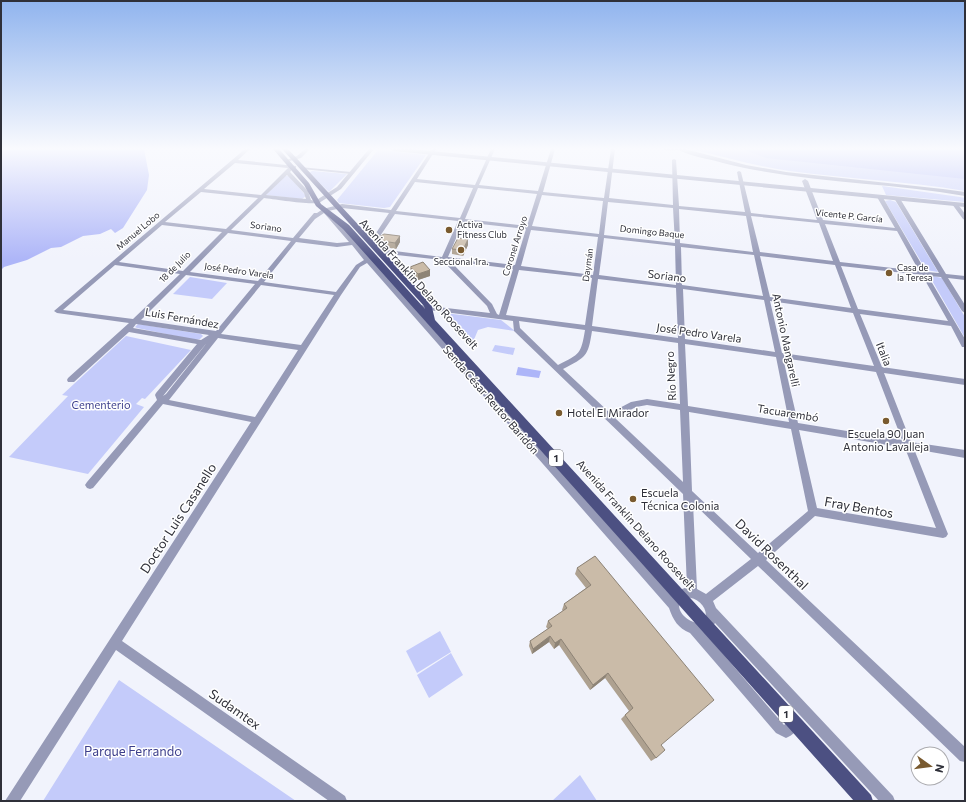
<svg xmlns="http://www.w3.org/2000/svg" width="966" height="802" viewBox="0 0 966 802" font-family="Commissioner,sans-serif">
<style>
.green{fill:#c4cbfa}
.water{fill:#adb5f8}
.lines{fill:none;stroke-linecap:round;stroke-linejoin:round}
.minor{fill:#969ab7;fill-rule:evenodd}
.tertiary{fill:#969ab7;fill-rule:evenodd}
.primary{fill:#4c5082;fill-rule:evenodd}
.wall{fill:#aea190}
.shaded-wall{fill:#8d8376}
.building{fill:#cabba8;stroke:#8d8376}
.poi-dot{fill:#795a2f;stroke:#fff;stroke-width:1.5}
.labels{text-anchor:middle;stroke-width:3;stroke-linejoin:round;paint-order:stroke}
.far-street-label{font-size:9px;fill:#2f3039;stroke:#fff}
.far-poi-label{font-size:9px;fill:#2f3039;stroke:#fff;text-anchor:start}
.shield{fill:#fff;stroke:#6d6e74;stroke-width:1}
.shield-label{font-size:10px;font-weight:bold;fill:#2f3039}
.street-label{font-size:11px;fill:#2f3039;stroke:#fff}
.park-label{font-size:11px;fill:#3d3f8c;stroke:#fff}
.poi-label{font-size:11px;fill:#2f3039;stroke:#fff;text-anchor:start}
.near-street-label{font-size:13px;fill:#2f3039;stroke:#fff}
.near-park-label{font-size:13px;fill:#3d3f8c;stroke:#fff}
</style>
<rect width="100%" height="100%" fill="#f1f3fc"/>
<path class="green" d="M692 149H870L965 161V191C907 181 848 179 790 171 756 166 724 157 692 149Z
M378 150 426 155 390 207 384 208 339 203 337 200Z
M312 171 347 174 329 192 309 173Z
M285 176H289L306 196 302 199 266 195Z
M882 186 960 197 965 198V202L886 195Z
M890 200 896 202 938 272 926 270 885 201Z
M932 276 942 278 965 317V338L930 277Z
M190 277 227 283 212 299 173 294Z
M445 313 501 320 515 331 488 327 478 330 473 342Z
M138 324 201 334 203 336 200 339 195 340 137 328 135 327Z
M126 336 191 350 145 399 142 398 136 404 144 407 88 474 9 457 68 396 62 395Z
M495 345 515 348 513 355 492 351Z
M440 631 451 652 417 673 406 651Z
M451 653 463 675 429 698 417 675Z
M119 680 296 801H43Z
M580 775 597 801H552Z"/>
<path class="water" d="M1 149H144L149 175 147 190 123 228 115 233 111 229 100 234 83 236 61 247 51 248 27 260 4 267 1 270Z
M742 149H965V179L766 158Z
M518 367 541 371 539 378 516 375Z"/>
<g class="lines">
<path class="minor" d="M245 149H250L238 160 296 166V168H293L290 172 308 191 311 200 320 202C314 206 274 199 264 198L231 230 293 238 314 213H317L323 209 342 204 391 210 432 149H436L417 179 475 185 491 149H495L479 185 538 191 551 149H555L543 192 604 198 611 149H615L609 198 673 205 672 160 674 159 676 160 679 206 745 212 737 172 739 171 741 172 751 213 817 220 802 181 805 179 808 181 823 220 895 228 877 197 882 196 926 272 939 273 894 198 899 197 946 274 965 276V280L948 278 965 305V313L962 311 941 277 928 276 965 339V347H962L951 326 860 314 882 367 965 379V385L884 373 911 442 965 450V458L914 449 948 534 946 537 943 538 815 516 766 560 965 747V762L960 761 758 566 713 601 716 608 893 796 895 801H879L715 623 709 632 705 633 784 725 791 719 795 717 799 719 801 723C798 730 793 735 786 738L776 733 690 633C678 628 673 620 669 608L367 263 360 267 341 295 122 641 345 796 347 801H329L116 650 20 801H5L251 422 163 404 93 488 90 489 87 488 85 485 87 482 157 400 155 395 156 393 197 344 129 332 74 382H68L67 380 68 378 129 323 57 313 54 311ZM235 163 288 168 261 195 204 189ZM287 175 304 193 306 199 266 195ZM415 182 473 188 460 218 396 211ZM478 188 537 194 527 226 465 219ZM201 192 258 198 226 229 165 222ZM542 195 603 201 599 234 532 226ZM608 202 673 208 675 243 604 235ZM342 208 389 213 369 244 372 246 374 245 395 214 458 221 442 257 379 249 376 251 379 253 442 260 487 306 490 313 420 305 414 307 372 260 375 258V256L369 257 358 244 359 243 358 242 355 241 328 211ZM679 209 746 216 753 252 680 243ZM324 213 349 242 337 243 299 238 315 219ZM751 216 819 223 833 261 760 252ZM463 222 526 229 515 265 448 257ZM825 224 897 231 919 271 840 262ZM162 225 222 232 183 271 119 262ZM531 230 598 237 593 275 521 266ZM228 233 291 241 258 281 190 272ZM604 238 675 246 676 285 599 275ZM296 242 337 247 352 245 364 260 356 265 336 292 264 282ZM681 247 754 255 763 296 682 285ZM760 256 835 265 851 308 770 297ZM450 261 513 269 499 315 497 314 492 304ZM115 265 180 274 133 319 63 310ZM841 266 922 275 948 321 858 309ZM519 270 592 278 585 325 506 315ZM186 275 255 284 216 331 141 320ZM598 279 676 288 678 338 592 326ZM261 285 334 295 301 345 221 334ZM683 289 764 300 775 352 685 339ZM770 301 853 313 874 366 782 353ZM421 309 513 321 514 331 683 494 687 587 675 592 672 596 417 311ZM519 321 585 330C581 354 580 354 558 365L520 328ZM136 324 209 335 201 340 133 328ZM592 331 678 343 680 404 647 399 631 402 610 413 563 369C586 357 588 357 592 331ZM218 338 298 350 255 417 169 400ZM206 344 166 394 163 396 205 345ZM685 344 776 357 789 422 688 406ZM783 358 876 372 902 440 798 423ZM647 405 680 410 683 482 615 418 636 407ZM689 412 791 429 808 511 758 553 692 491ZM799 430 905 448 936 528 817 508ZM693 503 751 559 706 594 697 589ZM686 597C697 598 706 605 706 616L702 623C687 625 669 605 686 597Z
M305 149H310L301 158 286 162 284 161 297 156Z
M662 149H679C675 151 666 151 662 149Z
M300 167 351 172 353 173 351 174 302 169 300 168Z
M953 203H957L965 214V220L963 219 952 204Z"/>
<path class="tertiary" d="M369 149H374L341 189 319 203H315V201L337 187Z
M391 149H411L965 203V207L393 151Z
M677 149H685L746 165 786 172 943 189 965 192V196C885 182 802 183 723 163 710 159 688 156 677 149Z"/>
<path class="primary" d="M273 149H279L309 183 321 204 349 225 425 309 424 306 282 149H288L431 303 435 320 871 795 873 801H854L343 229 316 206 304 185Z"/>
</g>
<path class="wall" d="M400 236V242L396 249 384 247 380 243 379 237Z
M468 245 463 256 452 254V249Z
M410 267 430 270V276L418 280 411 273Z
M595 556 661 745 656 758 651 761 621 719 629 711 605 678 590 690 559 645 554 649 549 642 532 654 529 646 530 641 548 629 546 627 548 621 563 611 562 610 564 604 586 588 575 574 577 568Z"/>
<path class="shaded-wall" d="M400 236V242L396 249 395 243Z
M468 239V245L463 256V250Z
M430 270V276L418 280V274Z
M550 636 549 642 532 654 533 649Z
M561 639 559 645 554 649 555 643Z
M608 673 605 678 590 690 593 685Z"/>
<path class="building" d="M384 234 400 236 395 243 383 241 379 237Z
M458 238 468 239 463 250 452 249Z
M423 262 430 270 418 274 410 267Z
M595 556 714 700 661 745 665 750 656 758 625 715 633 708 608 673 593 685 561 639 555 643 550 636 533 649 530 641 552 626 548 621 567 608 564 604 591 585 577 568Z"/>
<linearGradient id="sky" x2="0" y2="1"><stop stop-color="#90b4ee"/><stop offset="0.57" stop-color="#f9fafe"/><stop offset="1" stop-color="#f9fafe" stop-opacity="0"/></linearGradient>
<rect width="966" height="261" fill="url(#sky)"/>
<g class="poi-dot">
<circle cx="449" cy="230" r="4"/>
<circle cx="461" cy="250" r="4"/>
<circle cx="889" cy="273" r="4"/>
<circle cx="559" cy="413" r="4"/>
<circle cx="886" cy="421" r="4"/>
<circle cx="633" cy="499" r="4"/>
</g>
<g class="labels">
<g class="far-street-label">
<text transform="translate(849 216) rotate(6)" y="3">Vicente P. García</text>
<text transform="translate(266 227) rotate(8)" y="3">Soriano</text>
<text transform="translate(138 231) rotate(-40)" y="3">Manuel Lobo</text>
<text transform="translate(652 232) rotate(6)" y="3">Domingo Baque</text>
<text transform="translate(515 246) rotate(-72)" y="3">Coronel Arroyo</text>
<text transform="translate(588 265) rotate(-82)" y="3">Daymán</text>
<text transform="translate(175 267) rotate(-45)" y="3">18 de Julio</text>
<text transform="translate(239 271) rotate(8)" y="3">José Pedro Varela</text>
</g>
<g class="far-poi-label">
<text x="457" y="228">Activa<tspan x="457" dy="10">Fitness Club</tspan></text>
<text x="461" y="265" text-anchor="middle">Seccional 1ra.</text>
<text x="897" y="271">Casa de<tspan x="897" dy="10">la Teresa</tspan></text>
</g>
<g class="shield">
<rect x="549" y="450" width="14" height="16" rx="3"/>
<rect x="779" y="706" width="14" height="16" rx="3"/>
</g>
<g class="shield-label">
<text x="556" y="462">1</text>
<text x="786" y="718">1</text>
</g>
<g class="street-label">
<text transform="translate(667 276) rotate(7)" y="4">Soriano</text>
<text transform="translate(419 284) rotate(48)" y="4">Avenida Franklin Delano Roosevelt</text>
<text transform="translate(182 318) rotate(10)" y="4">Luis Fernández</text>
<text transform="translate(699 333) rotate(8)" y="4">José Pedro Varela</text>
<text transform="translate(786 340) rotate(78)" y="4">Antonio Mangarelli</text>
<text transform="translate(884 354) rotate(69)" y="4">Italia</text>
<text transform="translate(671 376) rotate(-93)" y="4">Río Negro</text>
<text transform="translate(491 400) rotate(49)" y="4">Senda César Reutor Baridón</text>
<text transform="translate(788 413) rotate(9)" y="4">Tacuarembó</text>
<text transform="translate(636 525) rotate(48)" y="4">Avenida Franklin Delano Roosevelt</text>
</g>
<g class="park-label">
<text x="101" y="409">Cementerio</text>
</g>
<g class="poi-label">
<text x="567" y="417">Hotel El Mirador</text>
<text x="886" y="438" text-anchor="middle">Escuela 90 Juan<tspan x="886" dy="13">Antonio Lavalleja</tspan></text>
<text x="641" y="497">Escuela<tspan x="641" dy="13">Técnica Colonia</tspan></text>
</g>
<g class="near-street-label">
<text transform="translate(859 507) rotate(10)" y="5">Fray Bentos</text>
<text transform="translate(178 518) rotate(-57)" y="5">Doctor Luis Casanello</text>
<text transform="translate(772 554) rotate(44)" y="5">David Rosenthal</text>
<text transform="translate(235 709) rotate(35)" y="5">Sudamtex</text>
</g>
<g class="near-park-label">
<text x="133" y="756">Parque Ferrando</text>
</g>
</g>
<rect width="966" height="802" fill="none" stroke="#2f3039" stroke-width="4"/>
<g transform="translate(930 766) rotate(104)"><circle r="19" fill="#ffffff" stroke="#acacb0"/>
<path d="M0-3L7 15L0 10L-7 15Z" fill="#795a2f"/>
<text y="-6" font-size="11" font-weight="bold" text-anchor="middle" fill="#2f3039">N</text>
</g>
</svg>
